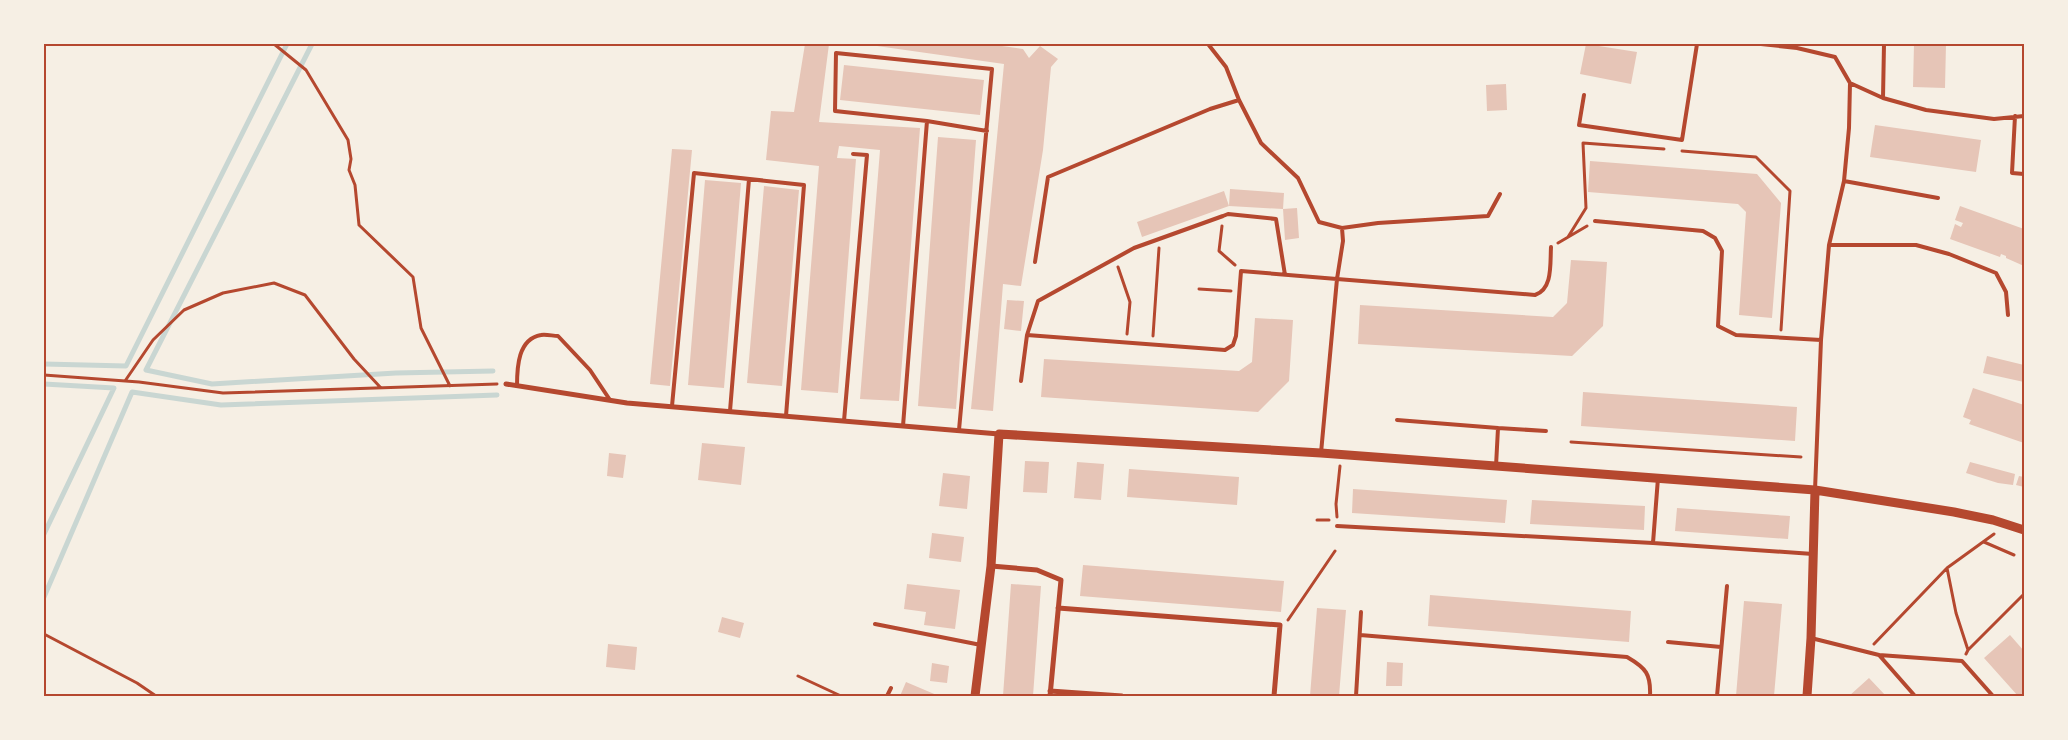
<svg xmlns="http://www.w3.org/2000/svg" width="2068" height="740" viewBox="0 0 2068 740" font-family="'PT Sans',sans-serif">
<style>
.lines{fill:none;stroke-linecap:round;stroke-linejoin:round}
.stream{stroke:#c9d6d2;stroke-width:5}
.building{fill:#e6c5b7}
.path{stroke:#b5482f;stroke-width:3}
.service{stroke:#b5482f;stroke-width:4}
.minor{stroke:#b5482f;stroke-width:5}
.tertiary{stroke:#b5482f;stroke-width:9}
.neatline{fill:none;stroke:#b5482f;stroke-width:2}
</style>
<rect width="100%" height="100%" fill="#f6efe4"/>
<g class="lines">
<path class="stream" d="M312 44 146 370 212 384 396 373 493 371
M44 364 126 366 287 44
M44 384 114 388 44 534
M44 597 132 392 221 405 497 395"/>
</g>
<path class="building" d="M805 44H829L819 122 920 128 899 401 860 399 880 150 839 146 837 158 856 159 838 393 801 390 819 166 766 160 771 111 794 112Z
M863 44H988L1023 49 1029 58 1040 46 1058 59 1051 67 1043 150 1021 286 1003 284 993 411 971 409 1004 64Z
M1586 44 1637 52 1631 84 1580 74Z
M1914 44H1946L1945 88 1913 87Z
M844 65 984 80 980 115 840 100Z
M1506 84 1507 110 1487 111 1486 85Z
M1875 125 1981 140 1976 172 1870 157Z
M938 137 976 140 956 409 918 406Z
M672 149 692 150 670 386 650 384Z
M1590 161 1757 174 1781 203 1772 318 1739 315 1746 212 1738 204 1588 192Z
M705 180 741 183 724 388 688 385Z
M764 186 799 190 782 386 747 383Z
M1230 189 1284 193 1283 209 1229 206 1142 237 1137 222 1224 191 1229 206Z
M1960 206 2024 229V266L2006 258V256L2001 254 2000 257 1950 239 1955 224 1961 227 1963 223 1955 220Z
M1297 208 1299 238 1285 240 1283 209Z
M1571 260 1607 262 1603 326 1572 356 1358 344 1360 305 1553 317 1567 303Z
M1007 300 1024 301 1021 331 1004 329Z
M1255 318 1293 320 1289 381 1258 412 1041 397 1044 359 1239 371 1252 362Z
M1987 356 2024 365V382L1983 373Z
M1973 388 2024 405V443L1969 424 1971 420 1963 417Z
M1583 392 1797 407 1795 441 1581 426Z
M702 443 745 447 741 485 698 480Z
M609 453 626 455 623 478 607 476Z
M1025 461 1049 462 1047 493 1023 492Z
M1077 462 1104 464 1101 500 1074 498Z
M1970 462 2015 474 2013 485 1998 483 1966 473Z
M1129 469 1239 477 1237 505 1127 497Z
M943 473 970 476 967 509 939 506Z
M2019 476 2024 477V487L2016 485Z
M1353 489 1507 500 1505 523 1352 513Z
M1532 500 1645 506 1644 530 1530 524Z
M1677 508 1790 516 1788 539 1675 531Z
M932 533 964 537 961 562 929 558Z
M1083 565 1284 581 1281 612 1080 596Z
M907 584 960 590 955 629 924 625 926 612 904 609Z
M1011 584 1041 586 1033 696H1003Z
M1430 595 1631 611 1629 642 1428 626Z
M1744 601 1782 604 1774 696H1736Z
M1317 608 1346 610 1339 696H1310Z
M722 617 744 623 740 638 718 632Z
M2010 635 2024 651V696H2018L1984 658Z
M608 644 637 647 635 670 606 667Z
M1387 662 1403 663 1402 686H1386Z
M932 663 949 666 947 683 930 681Z
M1869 678 1886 696H1849Z
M906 682 939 696H900Z"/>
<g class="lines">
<path class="path" d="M274 44 306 70 348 140 351 159 349 170 355 185 359 225 413 277 421 328 450 386
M1682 151 1756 157 1790 191 1781 330
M1222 226 1219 251 1235 265
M1568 237 1586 208 1583 143 1664 149
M1558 243 1587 226
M1118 267 1130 302 1127 334
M1199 289 1231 291
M1153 336 1159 248
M44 375 139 382 223 393 497 384
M125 381 153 340 184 310 223 293 274 283 305 295 354 359 381 388
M1571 442 1801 457
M1337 517 1336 504 1340 466
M1317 520H1329
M1984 542 2014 555
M1947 568 1956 613 1968 650 1966 654
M1288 620 1335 551
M44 634 137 683 156 696
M1874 644 1947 568 1994 534
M1968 650 2024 594
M798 676 841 696"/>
<path class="service" d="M1208 44 1226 67 1239 100 1261 143 1298 178 1319 222 1342 228 1378 223 1488 216 1500 194
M1761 44 1797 48 1835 57 1850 83 1849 128 1844 181 1829 245 1821 340 1815 490
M1850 83 1883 98 1926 110 1994 119 2024 116
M1584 95 1579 125 1682 140 1697 44
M1883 98 1884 44
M2015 116 2012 173 2024 174
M1844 181 1938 198
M1595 221 1703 231 1715 238 1722 251 1718 326 1736 335 1821 340
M1342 228 1343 241 1337 279 1535 295C1553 289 1550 264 1551 247
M1829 245H1916L1949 254 1996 273 2006 292 2008 315
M1035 262 1048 177 1210 109 1239 100
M1027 335 1038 301 1134 248 1223 216 1228 214 1276 219 1285 275
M1021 381 1027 335 1225 350 1233 345 1236 336 1241 271 1337 279 1321 453
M517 386C517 367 518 339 541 335 546 334 553 336 558 336L590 370 610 400
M672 406 694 173 804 185 786 416
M730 411 749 179
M1397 420 1498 428 1496 466
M844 421 867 155 853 154
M903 426 927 121
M1498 428 1546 431
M959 430 992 69 836 53 835 111 927 121 987 131
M1337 526 1653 543 1813 554
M1653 543 1658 478
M875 624 981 645
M1360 635 1627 657C1646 668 1651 674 1650 696
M1811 638 1879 655 1915 696
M1668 642 1721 647
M1879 655 1962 661 1993 696
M887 696 891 688
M1356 696 1361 612
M1717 696 1727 586"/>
<path class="minor" d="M506 384 627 403 999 434
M991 566 1037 570 1061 580 1050 696
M1058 608 1280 625 1274 696
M1050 691 1122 696"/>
<path class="tertiary" d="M975 696 991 566 999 434 1321 453 1815 490 1954 512 1993 520 2024 530
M1807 696 1811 638 1815 490"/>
</g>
<rect width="2068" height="740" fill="none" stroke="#f6efe4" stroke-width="90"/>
<rect x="45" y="45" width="1978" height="650" class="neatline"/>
</svg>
